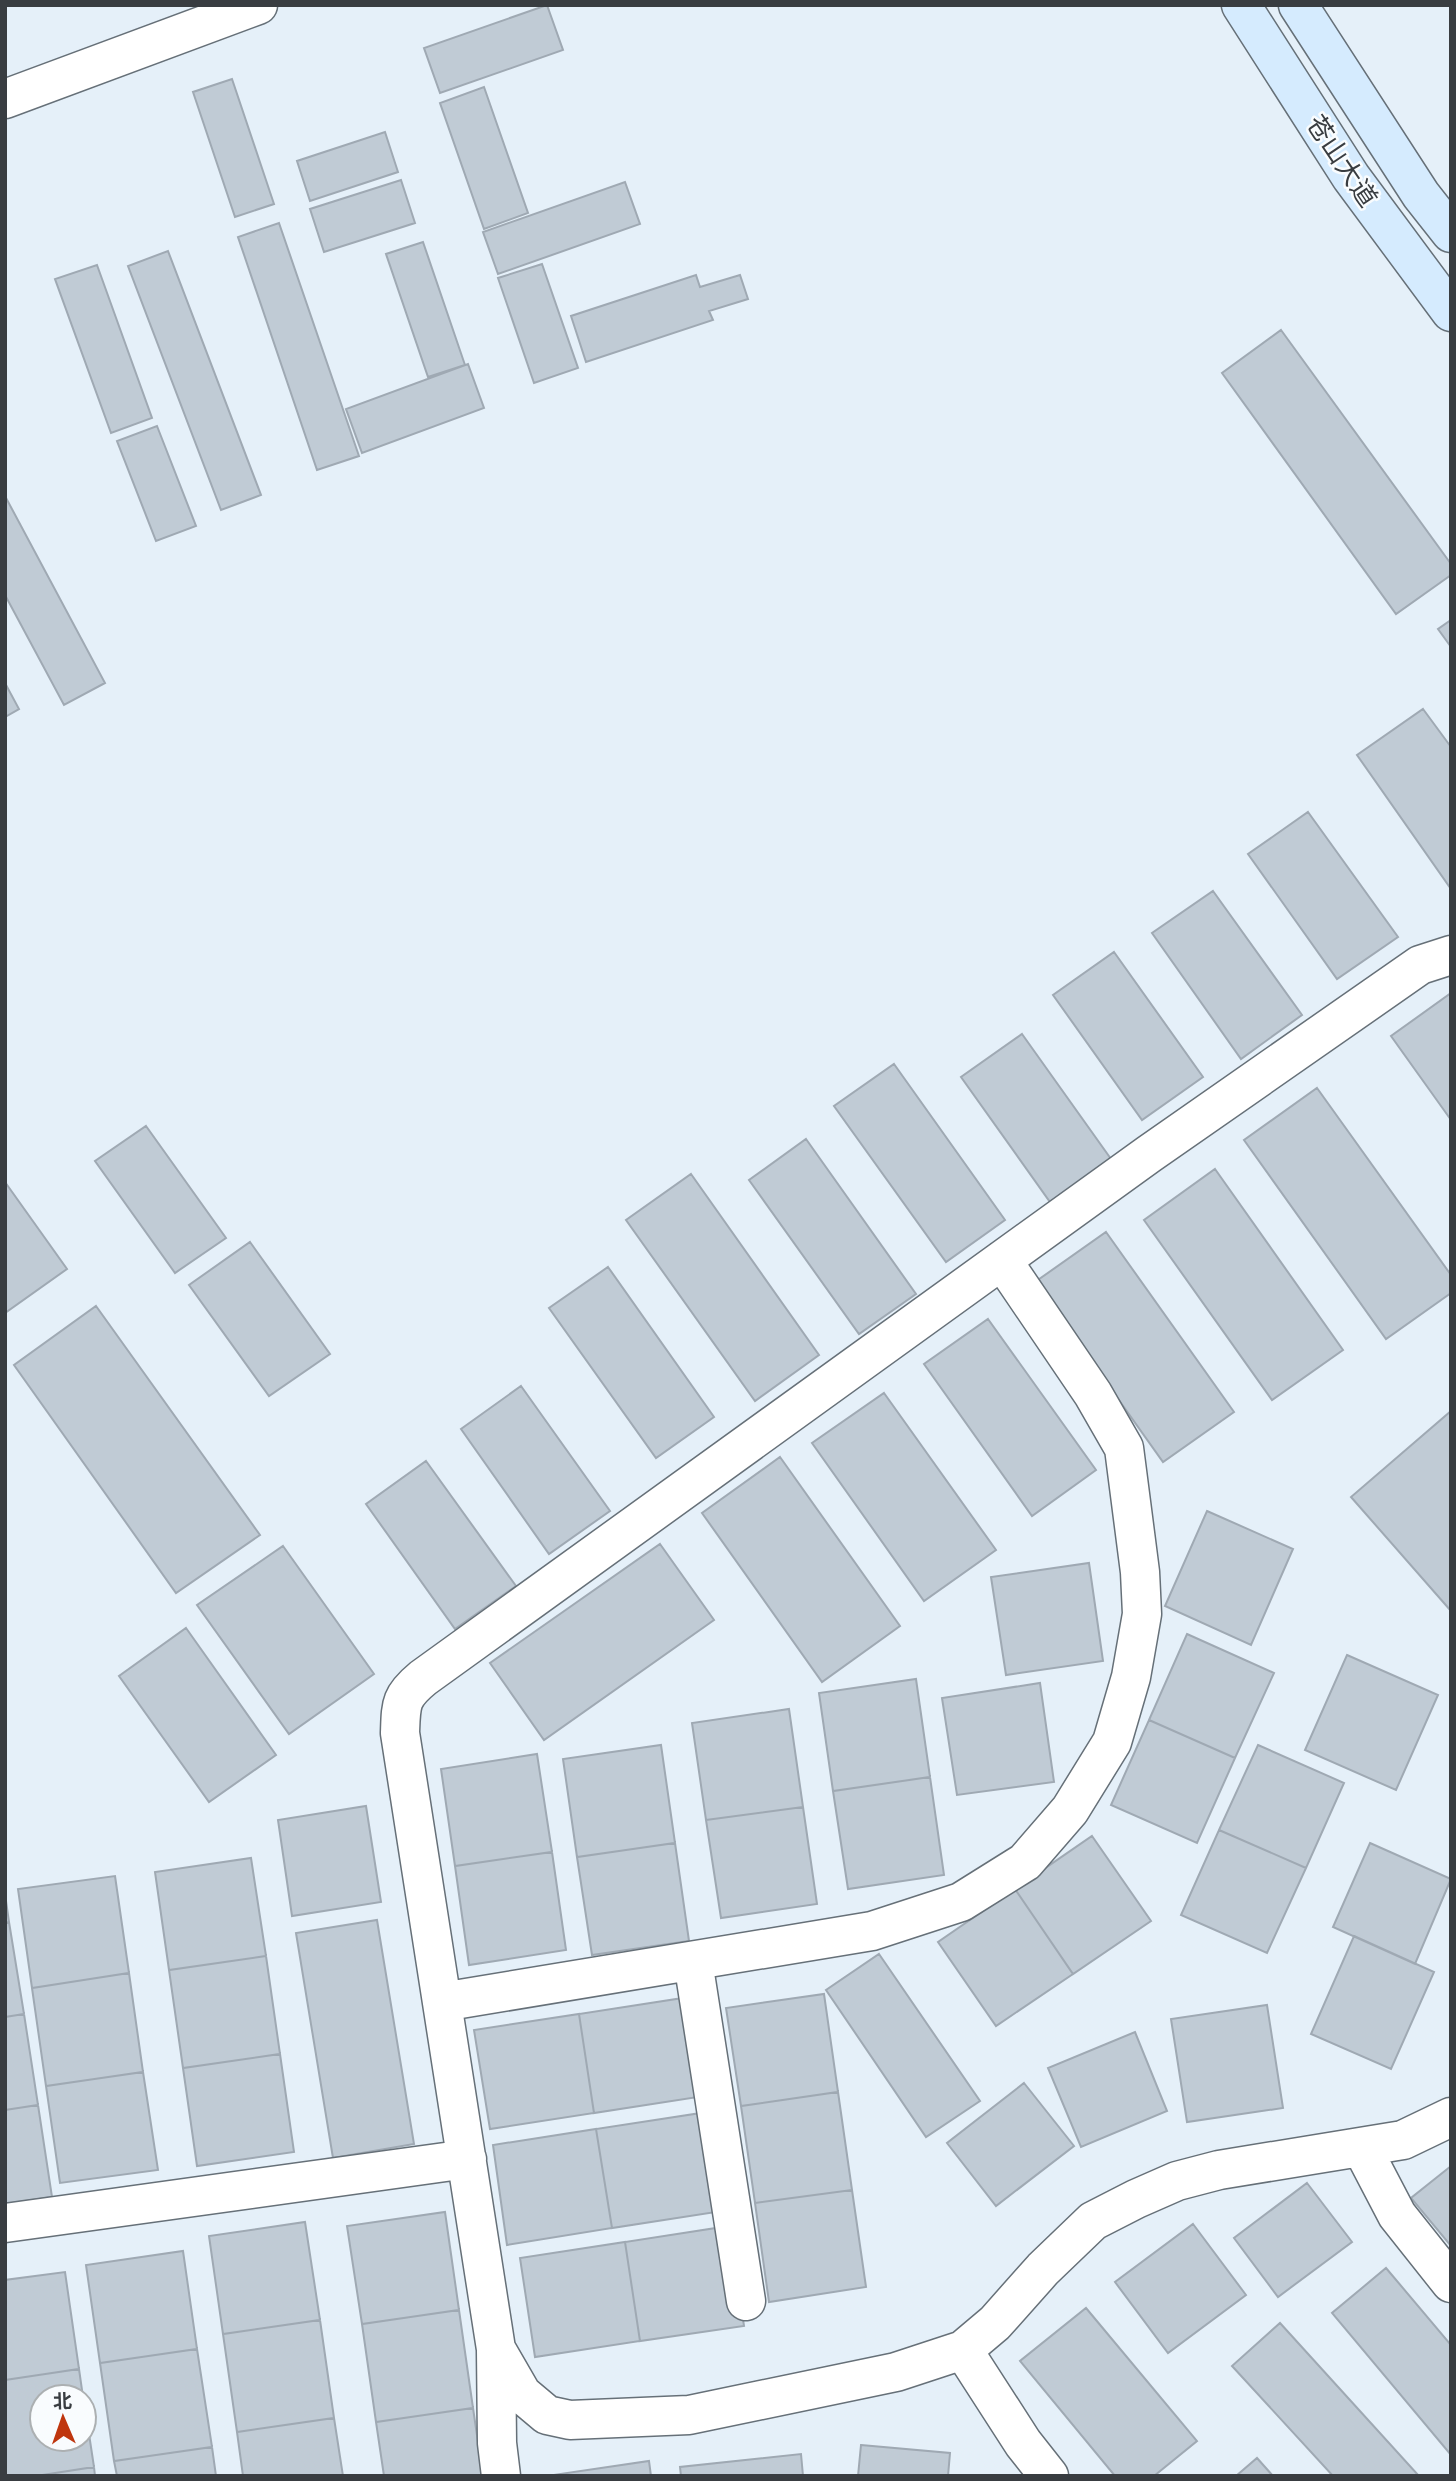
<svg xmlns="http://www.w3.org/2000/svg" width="1456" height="2481" viewBox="0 0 1456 2481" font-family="'PT Sans Narrow','Noto Sans SC',sans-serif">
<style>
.building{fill:#c0cbd5;stroke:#9fa9b3;stroke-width:2}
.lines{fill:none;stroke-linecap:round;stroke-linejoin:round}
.minor-casing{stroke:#667078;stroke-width:41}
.secondary-casing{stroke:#667078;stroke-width:41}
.minor{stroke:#fff;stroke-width:38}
.secondary{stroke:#d5ebfe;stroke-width:38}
.labels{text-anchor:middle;stroke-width:5;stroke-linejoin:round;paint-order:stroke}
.street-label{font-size:26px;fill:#393d41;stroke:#f9fcfe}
</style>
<rect width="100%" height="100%" fill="#e5f0f9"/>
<path class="building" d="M547 5 563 50 440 93 424 48Z
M232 79 274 204 235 217 193 92Z
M484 87 528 213 484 229 440 103Z
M385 132 398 172 310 201 297 161Z
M401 180 415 223 324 252 310 209Z
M625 182 640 224 498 274 483 232Z
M279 223 359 456 317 470 238 237Z
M423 242 465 365 428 377 386 254Z
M168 251 261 495 221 510 128 266Z
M542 264 578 368 534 383 498 278Z
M97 265 152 418 111 433 55 279Z
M696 275 700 287 740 275 748 299 709 311 713 320 586 362 571 316Z
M1281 330 1451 564V575L1396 614 1222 373Z
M468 364 484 408 362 453 346 409Z
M157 426 196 526 156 541 117 441Z
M5 496 105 683 64 705 5 595Z
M1451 620V647L1438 629Z
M5 683 19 709 5 717Z
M1423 709 1451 747V889L1357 755Z
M1308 812 1398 937 1337 979 1248 854Z
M1213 891 1302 1015 1241 1059 1152 933Z
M1114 952 1203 1077 1142 1120 1053 995Z
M1451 993V1120L1391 1036Z
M1022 1034 1111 1159 1050 1202 961 1077Z
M894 1064 1005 1220 946 1262 834 1106Z
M1317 1088 1451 1275V1293L1386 1339 1244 1140Z
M146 1126 226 1238 175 1273 95 1161Z
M806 1139 916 1294 859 1334 749 1180Z
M1215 1169 1343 1350 1272 1400 1144 1220Z
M691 1174 819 1355 755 1401 626 1220Z
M5 1182 67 1269 5 1313Z
M1106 1232 1234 1412 1163 1462 1035 1282Z
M250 1242 330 1354 269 1396 189 1285Z
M608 1267 714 1417 656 1458 549 1308Z
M96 1306 260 1535 176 1593 14 1365Z
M988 1319 1096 1470 1032 1516 924 1364Z
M521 1386 610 1511 549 1554 461 1429Z
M884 1393 996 1550 924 1601 812 1443Z
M1451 1411V1611L1351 1497Z
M780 1457 900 1626 822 1682 702 1513Z
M426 1461 516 1586 455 1629 366 1504Z
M1207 1511 1293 1549 1251 1645 1165 1606Z
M660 1544 714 1620 544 1740 490 1663Z
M283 1546 374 1674 289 1734 197 1605Z
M1089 1563 1103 1661 1006 1675 991 1577Z
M186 1628 276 1755 209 1802 119 1676Z
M1187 1634 1274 1673 1235 1758 1149 1720Z
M1347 1655 1438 1695 1396 1790 1305 1750Z
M916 1679 930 1777 833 1791 819 1693Z
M1040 1683 1054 1782 957 1795 942 1698Z
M789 1709 803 1807 706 1820 692 1723Z
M1149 1720 1235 1758 1197 1843 1111 1805Z
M661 1745 675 1843 577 1857 563 1759Z
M1258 1745 1344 1783 1306 1868 1219 1830Z
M537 1754 552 1852 455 1866 441 1769Z
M930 1777 944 1875 848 1889 833 1791Z
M366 1806 381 1902 292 1916 278 1820Z
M803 1807 817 1904 721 1918 706 1820Z
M1219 1830 1306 1868 1267 1953 1181 1915Z
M1092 1836 1151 1921 1073 1974 1015 1889Z
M675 1843 689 1941 592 1955 577 1857Z
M1370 1843 1451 1879 1415 1964 1333 1927Z
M552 1852 566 1950 469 1965 455 1866Z
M251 1858 266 1956 169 1970 155 1872Z
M115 1876 129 1973 32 1988 18 1889Z
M1015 1889 1073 1974 996 2026 938 1942Z
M5 1894 9 1922 5 1923Z
M377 1920 414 2144 333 2158 296 1933Z
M9 1922 24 2014 5 2017V1923Z
M1354 1936 1434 1972 1391 2069 1311 2034Z
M879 1954 980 2101 926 2137 826 1990Z
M266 1956 280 2054 183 2068 169 1970Z
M129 1973 143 2072 46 2086 32 1988Z
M824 1994 838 2092 741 2106 726 2008Z
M683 1998 698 2097 594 2113 579 2014Z
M1267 2005 1283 2108 1187 2122 1171 2019Z
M24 2014 38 2105 5 2110V2017Z
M579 2014 594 2113 490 2129 474 2030Z
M1135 2032 1167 2111 1081 2147 1048 2068Z
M280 2054 294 2152 197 2166 183 2068Z
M143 2072 158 2170 60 2183 46 2086Z
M1024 2083 1074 2146 996 2206 947 2143Z
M838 2092 852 2190 755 2203 741 2106Z
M38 2105 52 2197 5 2204V2110Z
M701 2113 716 2212 612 2228 596 2129Z
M596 2129 612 2228 507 2245 493 2145Z
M1451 2166V2246L1411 2198Z
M1307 2183 1352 2242 1278 2297 1234 2238Z
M852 2190 866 2287 769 2302 755 2203Z
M445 2212 459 2310 362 2324 347 2226Z
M305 2222 320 2320 223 2334 209 2236Z
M1193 2224 1246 2295 1168 2353 1115 2282Z
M729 2226 744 2326 640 2341 625 2242Z
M625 2242 640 2341 535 2357 520 2258Z
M183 2251 197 2349 100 2363 86 2265Z
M1386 2268 1451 2345V2455L1332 2313Z
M65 2272 79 2369 5 2380V2280Z
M1086 2308 1197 2441 1154 2476H1115L1020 2361Z
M459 2310 473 2408 376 2422 362 2324Z
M320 2320 334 2418 237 2432 223 2334Z
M1280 2323 1419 2476H1333L1232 2366Z
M197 2349 212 2447 114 2461 100 2363Z
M79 2369 83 2397H42V2439H84V2401L94 2467 36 2476H5V2380Z
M473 2408 483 2476H384L376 2422Z
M334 2418 343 2476H243L237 2432Z
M861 2445 950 2453 948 2476H858Z
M212 2447 216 2476H117L114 2461Z
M801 2454 803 2476H681L680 2467Z
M1257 2458 1273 2476H1236Z
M649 2461 651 2476H553V2475Z
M94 2467 95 2476H36Z"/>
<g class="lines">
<g class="minor-casing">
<path id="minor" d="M5 99 258 5
M1451 955 1420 965 1149 1154 423 1678C400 1697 401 1704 400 1733L496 2349 522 2394 547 2415 570 2420 689 2415 896 2372 963 2350 995 2323 1043 2269 1093 2221 1136 2199 1177 2181 1219 2170 1403 2140 1451 2117
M693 1961 746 2301
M442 2002 872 1931 961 1902 1025 1862 1070 1810 1112 1742 1131 1677 1142 1614 1140 1572 1124 1448 1093 1394 1002 1260
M1362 2148 1397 2215 1451 2283
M5 2223 467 2159
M963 2350 1023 2443 1049 2476
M496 2351 497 2443 501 2476"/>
</g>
<g class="secondary-casing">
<path id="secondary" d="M1241 5 1351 177 1451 312
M1298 5 1421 195 1451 233"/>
</g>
<use href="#minor" class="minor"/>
<use href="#secondary" class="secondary"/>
</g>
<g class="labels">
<g class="street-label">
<text transform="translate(1342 161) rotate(56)" y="9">苍山大道</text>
</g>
</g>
<rect width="1456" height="2481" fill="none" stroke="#393d41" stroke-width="14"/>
<g transform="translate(63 2418) rotate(358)"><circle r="33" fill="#f9fcfe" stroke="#acb0b2" stroke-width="2"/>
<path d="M0-5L12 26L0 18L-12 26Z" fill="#bf360e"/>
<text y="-10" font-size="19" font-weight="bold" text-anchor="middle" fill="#393d41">北</text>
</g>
</svg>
